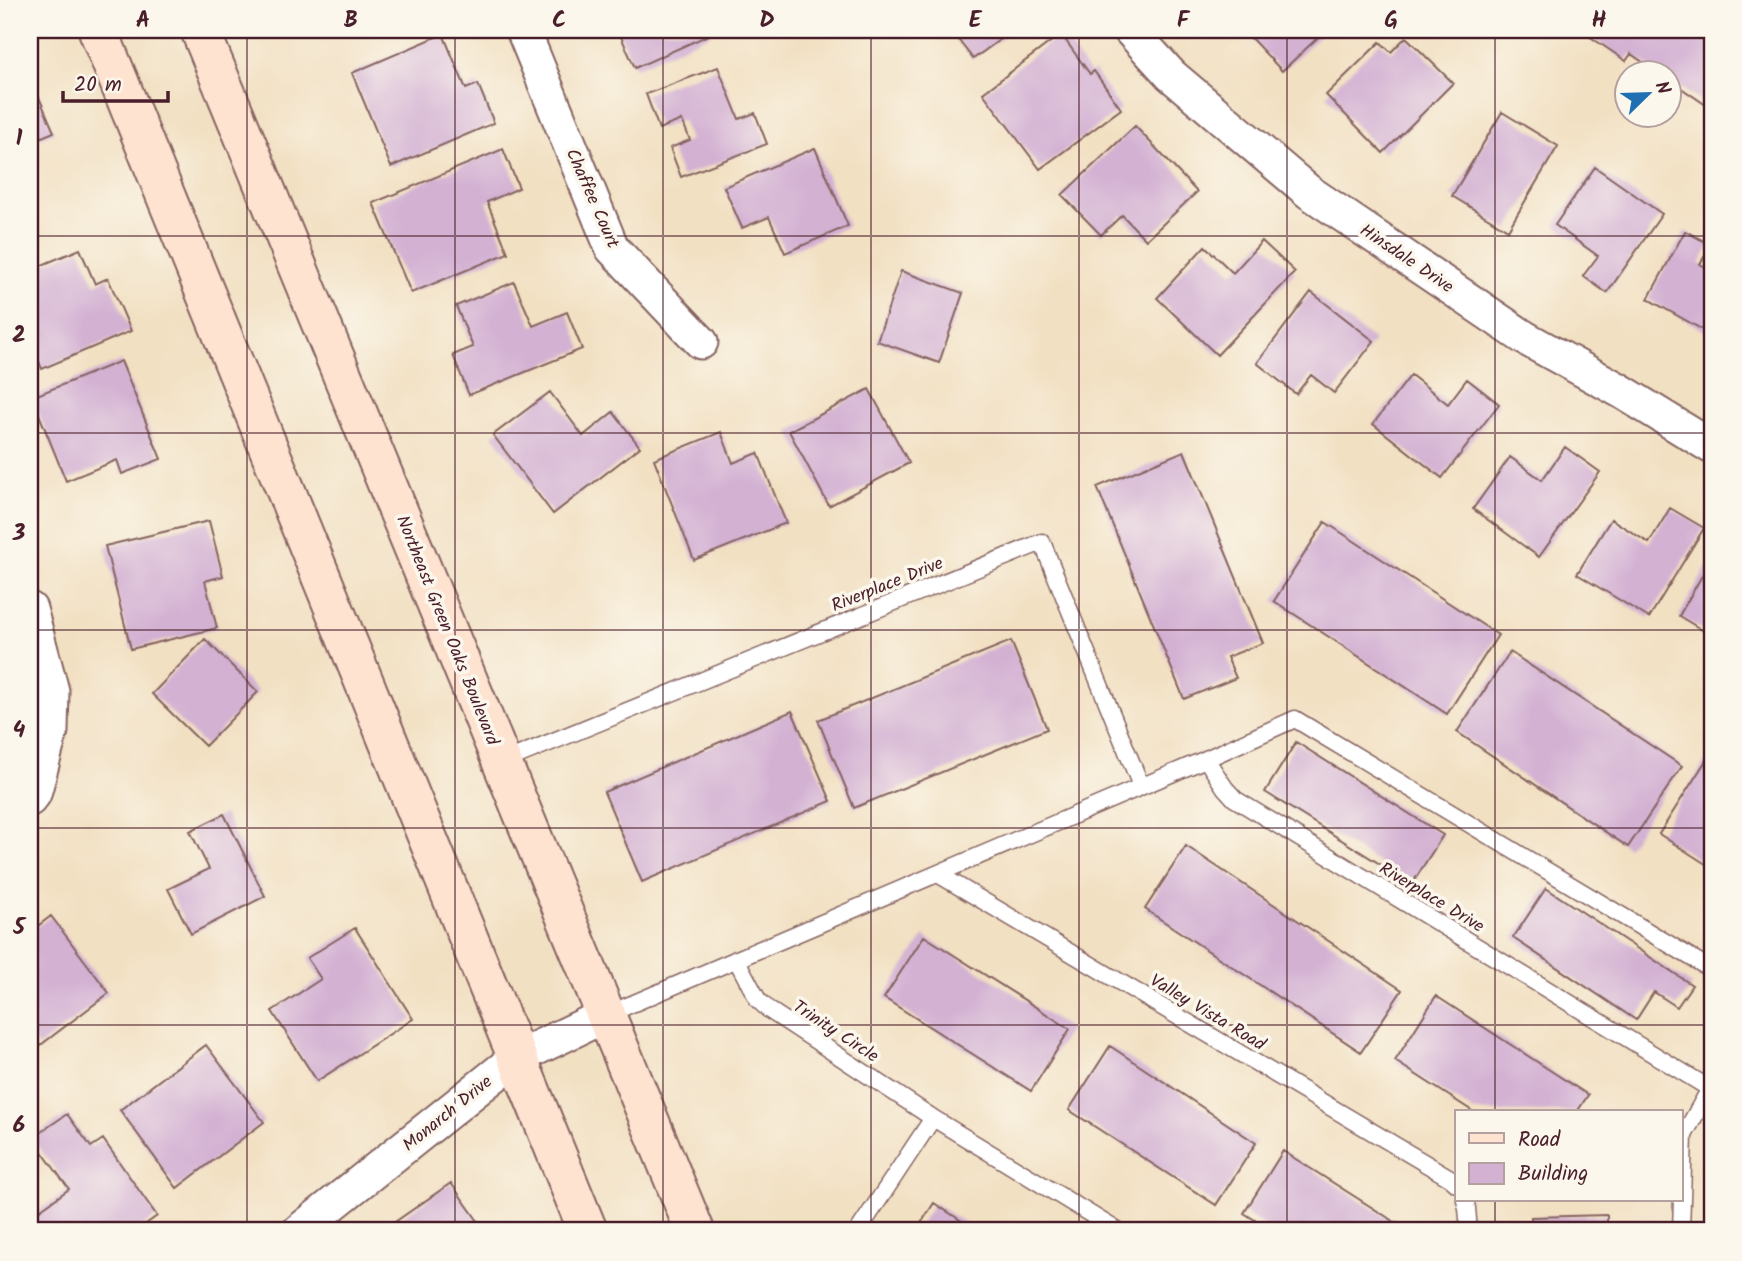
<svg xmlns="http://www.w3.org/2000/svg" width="1742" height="1261" viewBox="0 0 1742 1261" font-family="Kalam,sans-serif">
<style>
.building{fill:#d3b1d3}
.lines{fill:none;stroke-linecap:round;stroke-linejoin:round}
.lane-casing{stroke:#856360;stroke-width:19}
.street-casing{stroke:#856360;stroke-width:37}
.secondary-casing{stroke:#856360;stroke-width:42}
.lane{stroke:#fff;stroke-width:16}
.street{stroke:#fff;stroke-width:33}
.secondary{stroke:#fee3d1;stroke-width:38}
.grid{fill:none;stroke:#4a1f2b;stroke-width:2;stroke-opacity:0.55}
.labels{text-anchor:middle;stroke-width:7;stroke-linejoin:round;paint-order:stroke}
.street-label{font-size:18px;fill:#4a1f2b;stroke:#fbf7ec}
.neatline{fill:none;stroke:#4a1f2b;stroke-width:2.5}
.grid-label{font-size:23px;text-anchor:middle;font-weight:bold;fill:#4a1f2b}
</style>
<rect width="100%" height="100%" fill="#fbf7ec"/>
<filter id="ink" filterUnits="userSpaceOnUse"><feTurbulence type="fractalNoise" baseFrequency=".0143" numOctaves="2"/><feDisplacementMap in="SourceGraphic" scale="14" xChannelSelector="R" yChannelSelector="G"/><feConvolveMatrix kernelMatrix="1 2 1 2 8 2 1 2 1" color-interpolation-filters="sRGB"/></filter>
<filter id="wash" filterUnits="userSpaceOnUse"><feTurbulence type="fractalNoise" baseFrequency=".00686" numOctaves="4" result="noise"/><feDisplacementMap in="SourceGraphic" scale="28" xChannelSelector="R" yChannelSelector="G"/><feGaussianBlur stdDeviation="1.57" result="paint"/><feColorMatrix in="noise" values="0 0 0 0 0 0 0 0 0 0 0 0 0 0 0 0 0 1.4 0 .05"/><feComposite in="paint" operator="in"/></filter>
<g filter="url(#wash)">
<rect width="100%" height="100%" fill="#f2e0c2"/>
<g id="blocks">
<path class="building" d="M618 30H710L711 34 635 68Z
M951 30H1013L973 59Z
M1255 30H1326L1282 71 1249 36Z
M1580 30H1712V109L1668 79V74H1660L1631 54 1626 61Z
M443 34 466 89 478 84 494 123 391 167 352 73Z
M1061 34 1090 74 1094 71 1121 109 1040 169 983 93Z
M1406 37 1453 83 1383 153 1326 95 1380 42 1391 52Z
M718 67 739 119 755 113 767 144 681 177 670 148 690 140 682 120 659 129 646 94Z
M38 95 54 132 30 142V98Z
M1502 112 1558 146 1508 230 1452 196Z
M1135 126 1197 192 1146 240 1122 215 1101 235 1062 195Z
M815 148 848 226 785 253 769 217 742 228 724 187Z
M503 149 519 188 487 202 508 253 411 293 373 203Z
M1595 167 1662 214 1607 293 1583 276 1598 256 1555 225Z
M1685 231 1711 245 1700 264 1712 271V335L1648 299Z
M1262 241 1295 272 1217 355 1157 298 1205 246 1233 273Z
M80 249 95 284 108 278 131 331 42 369 30 339V270Z
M901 271 963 293 939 363 877 341Z
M514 282 533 326 567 312 582 349 469 395 453 355 473 347 456 306Z
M1311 292 1374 341 1334 393 1311 375 1296 394 1257 363Z
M121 361 161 459 122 474 117 460 66 481 32 397Z
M1411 375 1448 404 1467 379 1499 404 1442 478 1373 424Z
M869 389 909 463 829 506 789 431Z
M550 392 583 436 613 412 640 447 553 514 493 435Z
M721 432 733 463 758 453 786 523 694 560 654 459Z
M1565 447 1600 472 1539 557 1473 509 1510 457 1542 480Z
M1184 451 1263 643 1227 657 1236 678 1184 699 1097 487Z
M1670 508 1704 528 1649 618 1577 574 1611 519 1649 543Z
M209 521 223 576 205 581 217 628 131 649 105 546Z
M1325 522 1498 635 1447 714 1274 601Z
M1712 558V636L1679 616Z
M205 639 258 692 205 746 152 694Z
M1011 641 1047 729 854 808 818 720Z
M1510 652 1682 766 1628 847 1457 732Z
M792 711 831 801 642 882 604 792Z
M1296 742 1443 835 1412 884 1265 792Z
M1712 751V868L1659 834Z
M224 814 265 896 191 934 168 889 209 869 190 831Z
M1186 846 1402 990 1361 1052 1145 909Z
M1546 888 1692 985 1677 1007 1654 992 1636 1020 1513 938Z
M51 916 109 993 38 1047 30 1036V932Z
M355 928 413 1019 317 1081 272 1011 321 979 307 958Z
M924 936 1070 1029 1031 1091 884 998Z
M1436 996 1588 1095 1577 1112H1474L1395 1061Z
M206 1045 264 1122 177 1188 120 1110Z
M1110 1046 1256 1143 1216 1205 1069 1110Z
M67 1114 91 1147 103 1139 157 1216 136 1231H30V1217L69 1189 32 1138Z
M1283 1151 1409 1231H1272L1244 1213Z
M451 1183 485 1231H382Z
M934 1203 977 1231H916Z
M1607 1215V1231H1532L1531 1217Z"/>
</g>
</g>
<g filter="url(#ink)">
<use href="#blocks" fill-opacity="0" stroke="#856360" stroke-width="2"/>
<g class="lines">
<g class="lane-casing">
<path id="lane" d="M1206 759 1295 719 1712 970
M502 762 1042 542 1141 786
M938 874 1450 1178 1457 1184
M736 959 758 1000 769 1010 933 1118 1118 1231
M606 1015 1206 759 1225 788 1235 799 1712 1090
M1465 1200 1467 1208 1469 1231
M858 1231 933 1118
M1681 1231 1684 1135 1712 1085"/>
</g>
<g class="street-casing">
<path id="street" d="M523 30 612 248 701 342
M1130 30 1171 75 1309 192 1525 338 1621 391 1712 447
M30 609 52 691 51 731 34 794 30 799
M299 1231 516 1058 606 1015"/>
</g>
<g class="secondary-casing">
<path id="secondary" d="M98 30 588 1231
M200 30 695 1231"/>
</g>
<use href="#lane" class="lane"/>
<use href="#street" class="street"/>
<use href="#secondary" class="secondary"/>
</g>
</g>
<path class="grid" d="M247 30V1231M455 30V1231M663 30V1231M871 30V1231M1079 30V1231M1287 30V1231M1495 30V1112M30 236H1712M30 433H1712M30 630H1712M30 828H1712M30 1025H1712M1495 1200V1231"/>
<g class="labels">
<g class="street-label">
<text transform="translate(593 198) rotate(66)" y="6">Chaffee Court</text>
<text transform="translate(1407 258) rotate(34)" y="6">Hinsdale Drive</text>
<text transform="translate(887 584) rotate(-22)" y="6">Riverplace Drive</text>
<text transform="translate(448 630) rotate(68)" y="6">Northeast Green Oaks Boulevard</text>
<text transform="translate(1432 897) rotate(31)" y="6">Riverplace Drive</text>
<text transform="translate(1208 1012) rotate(31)" y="6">Valley Vista Road</text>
<text transform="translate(836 1031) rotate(33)" y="6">Trinity Circle</text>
<text transform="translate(447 1113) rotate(-39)" y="6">Monarch Drive</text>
</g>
</g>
<rect width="1742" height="1261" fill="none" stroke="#fbf7ec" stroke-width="77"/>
<rect x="1455" y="1110" width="228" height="91" fill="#fbf7ec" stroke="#b4a19f" stroke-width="2"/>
<rect x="1469" y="1133" width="35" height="10" fill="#fee3d1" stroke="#b4a19f" stroke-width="2"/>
<text x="1518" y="1146" font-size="21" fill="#4a1f2b">Road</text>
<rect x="1469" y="1163" width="35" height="21" fill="#d3b1d3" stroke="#b4a19f" stroke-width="2"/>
<text x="1518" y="1180" font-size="21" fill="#4a1f2b">Building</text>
<g transform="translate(1648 94) rotate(67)"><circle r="33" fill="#fbf7ec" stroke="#b4a19f" stroke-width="2"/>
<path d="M0-5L12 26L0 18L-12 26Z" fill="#1f6fb2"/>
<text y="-10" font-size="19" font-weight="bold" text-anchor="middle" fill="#4a1f2b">N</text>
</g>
<path d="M63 91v10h105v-10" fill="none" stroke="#4a1f2b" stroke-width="3.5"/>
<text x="74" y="91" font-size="21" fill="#4a1f2b" stroke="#fbf7ec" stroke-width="5" paint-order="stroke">20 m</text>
<rect x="38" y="38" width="1666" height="1184" class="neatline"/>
<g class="grid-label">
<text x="143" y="27">A</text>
<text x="351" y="27">B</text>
<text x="559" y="27">C</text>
<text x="767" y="27">D</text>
<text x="975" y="27">E</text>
<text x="1183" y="27">F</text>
<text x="1391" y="27">G</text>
<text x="1599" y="27">H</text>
<text x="19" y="145">1</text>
<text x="19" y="342">2</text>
<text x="19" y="540">3</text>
<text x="19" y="737">4</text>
<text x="19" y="934">5</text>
<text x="19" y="1132">6</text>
</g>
</svg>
